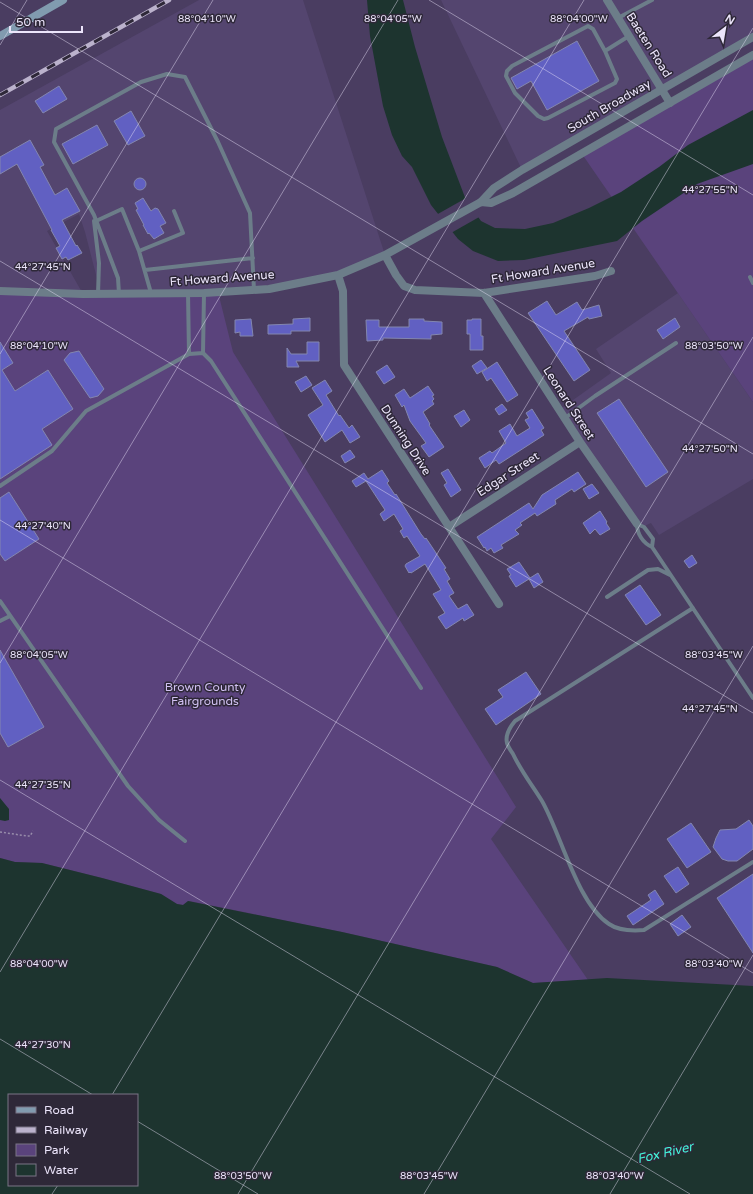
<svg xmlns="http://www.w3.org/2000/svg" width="753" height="1194" viewBox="0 0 753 1194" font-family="'Varela Round',sans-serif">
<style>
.built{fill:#54456f}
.green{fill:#5a437c}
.water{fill:#1d342f;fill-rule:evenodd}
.pier{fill:#4a3d61}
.building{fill:#6160c2;stroke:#8386af}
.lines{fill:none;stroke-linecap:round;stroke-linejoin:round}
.path{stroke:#988dab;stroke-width:1.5;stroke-dasharray:2 2;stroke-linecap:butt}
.service{stroke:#6c7d89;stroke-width:4}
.minor{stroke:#6c7d89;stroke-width:8}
.tertiary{stroke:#6c7d89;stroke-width:8}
.secondary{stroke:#819baf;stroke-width:8}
.rail-casing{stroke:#bbb2cc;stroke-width:4.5}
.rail{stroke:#2e2838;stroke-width:3;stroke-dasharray:9;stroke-linecap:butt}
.ticks{fill:none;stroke:#ece5fb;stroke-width:1;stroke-opacity:0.45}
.labels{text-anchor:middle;stroke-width:3;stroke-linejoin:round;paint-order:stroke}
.street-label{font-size:12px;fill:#ece5fb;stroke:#2e2838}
.park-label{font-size:12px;fill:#d1c0f2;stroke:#2e2838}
.water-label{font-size:13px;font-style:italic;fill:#43f4da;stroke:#2e2838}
.ticks-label{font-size:10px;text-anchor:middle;fill:#ece5fb;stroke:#2e2838;stroke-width:3;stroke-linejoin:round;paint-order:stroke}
</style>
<rect width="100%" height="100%" fill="#4a3d61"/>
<path class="built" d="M199 0H303L385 255 338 275 269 289 101 294 85 232 79 214 47 231 83 294 0 291V110Z
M441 0H753V37L522 170Z
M678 293 753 402V479L659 535 651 523 638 529 559 410 611 373 596 349Z"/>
<path class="green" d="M753 55V402L582 154Z
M0 291 218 292 233 352 516 807 491 839 588 980 533 983 497 967 342 932 189 901 183 905 177 904 161 894 102 878 42 863 15 862 0 858Z"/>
<path class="water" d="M367 0H403L415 47 442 137 466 200 481 221 495 228 525 229 553 223 589 208 621 192 659 167 688 145 753 110V164L697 184 642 221 617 241 524 260 498 261 473 251 458 239 431 205 412 167 402 156 392 135 383 106 370 36Z
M0 798 9 809V820L5 821 0 820Z
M0 858 15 862 42 863 102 878 161 894 177 904 183 905 188 901 342 932 497 967 533 983 607 978 753 986V1194H0ZM9 1095H137V1185H9Z"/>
<path class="pier" d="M468 197 481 216 451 233 436 215Z"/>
<path class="building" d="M577 41 599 81 547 110 531 81 517 89 511 78Z
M59 86 67 99 43 113 35 101Z
M131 111 145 136 128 145 114 121Z
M97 125 108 145 73 164 62 144Z
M30 140 44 165 40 167 55 195 67 188 80 211 62 220 76 246 77 245 82 253 68 260 66 257 62 259 56 248 60 246 51 230H52L17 164 0 174V157Z
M134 184a6 6 0 1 1 12 0a6 6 0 1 1-12 0Z
M143 198 151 211 155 208 158 209 166 223 160 226 164 233 154 239 149 233 148 234 143 225H144L136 210 138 209 135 203Z
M547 301 556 315 577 302 582 310 599 305 602 316 589 319 588 317 564 331 590 370 574 381 528 313Z
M310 318V331H291V334H268V325L293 324V319Z
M675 318 680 327 663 339 657 330Z
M251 319 253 336H240V332L235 333V320Z
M409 319H424V321L442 322V334L431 335V339L383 338V340L367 341 366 320H379V327H409Z
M472 319H481V336H483V350H470V334H467V320H472Z
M0 342 13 363 2 370 15 391 48 370 73 409 42 429 52 445 0 479Z
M307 342H319V361H296L299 367H287V348L291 354H307Z
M79 351 104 389 98 396 90 398 64 360 70 353Z
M481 360 487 368 477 374 472 366Z
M497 362 518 395 507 402 491 378 487 381 482 372Z
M387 365 395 377 384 384 376 372Z
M306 376 312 385 301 392 295 382Z
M325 380 332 391 326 395 339 416 340 415 349 428 352 425 360 437 350 443 342 430 325 442 308 415 323 405 312 388Z
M428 386 434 395 432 396 434 399 432 401 434 404 423 412 430 424 429 425 444 447 429 457 421 446 426 443 410 421 404 405 402 407 395 395 404 389 410 398Z
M619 399 668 472 646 487 597 413Z
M502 404 507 410 499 415 495 409Z
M532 409 544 428 541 430 544 435 499 464 496 460 485 468 479 458 490 451 492 453 506 443 499 431 510 424 517 436 530 428 525 420 529 418 526 413Z
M464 410 470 420 461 427 454 416Z
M350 450 355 457 345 463 341 456Z
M448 469 461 490 451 497 444 485 447 483 441 473Z
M382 470 389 481 387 483 395 495 396 494 421 534 425 539 426 538 446 568 444 569 450 579 447 581 454 593 449 596 458 609 467 604 474 615 464 621 463 618 446 629 438 617 445 613 433 594 441 590 425 564 411 573 410 572 409 573 405 566 406 564 420 556 407 536 404 538 400 531 403 529 394 514 384 521 380 514 385 510 366 481 356 487 352 481 364 473 368 479Z
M578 472 586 484 574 492 572 489 555 500 556 504 537 516 535 513 520 523 522 525 515 530 519 534 501 545 503 548 494 553 491 548 487 551 485 547 484 548 477 537 529 503 533 509 542 495Z
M592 484 599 493 589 499 583 489Z
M9 492 39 539 5 561 0 554V498Z
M600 511 607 522 606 523 610 529 600 535 595 529 590 534 583 523Z
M692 555 697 563 689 568 684 561Z
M519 562 530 578 538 573 543 582 534 588 529 579 516 587 509 576 511 575 507 569Z
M640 585 661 615 646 625 625 595Z
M0 650 44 727 8 747 0 733Z
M526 672 541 694 496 725 485 709 503 697 498 690Z
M749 820 753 826V849L737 861H728L722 859 713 847 716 838 720 830 736 829Z
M691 823 711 852 687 868 667 839Z
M678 867 689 884 676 893 664 876Z
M753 874V953L717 898Z
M655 890 664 904 633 925 627 916 651 900 648 895Z
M682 915 691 927 678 936 670 924Z"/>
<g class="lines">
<path class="path" d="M0 832 27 836H30L33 831"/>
<path class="service" d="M618 18 652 0
M605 51 593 29 588 26 512 66 507 71 506 76 515 93 538 116 544 119 548 118 615 83 617 79 605 51 629 36
M94 221 99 263 98 294
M96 221 122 209 139 251 151 293
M139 251 183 233 174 211
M145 270 253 258
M750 277 753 283
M188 293 189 354
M119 294 118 278 94 215 54 142 56 129 141 82 167 74 185 77 218 142 250 213 254 290
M203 353 204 293
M565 418 595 396 676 343
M0 486 52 451 86 411 189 354 203 353 211 361 421 688
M637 524 644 527 653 539 652 547C643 543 637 534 637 524Z
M652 547 753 698
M607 597 648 570 658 569 670 575
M0 601 128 786 159 820 185 841
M693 608 515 721C510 727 505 735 507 743 508 747 511 751 513 754 521 771 532 785 542 801 561 834 577 903 609 924 619 931 632 931 644 930L753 862
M0 621 10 616"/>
<path class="minor" d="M607 0 670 103
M385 255 481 202
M338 275 343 291 344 365 499 604
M0 291 83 294 204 293 269 289 338 275 385 255 396 275 404 286 415 290 484 293 595 276 611 271
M484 293 580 442 637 524
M449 527 580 442"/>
<path class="tertiary" d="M481 202 494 188 522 170 753 37
M481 202 491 203 513 193 753 55"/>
<path class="secondary" d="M0 36 63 0"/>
<g class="rail-casing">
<path id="rail" d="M0 95 169 0"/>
</g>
<use href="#rail" class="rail"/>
</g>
<path class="ticks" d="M429 0 753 195M0 2 753 454M0 45 27 0M0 261 753 713M0 354 213 0M0 520 753 973M0 663 398 0M0 780 690 1194M0 972 584 0M0 1039 93 1095M112 1095 753 28M137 1121 258 1194M52 1194 58 1185M238 1194 753 337M424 1194 753 646M610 1194 753 955"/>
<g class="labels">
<g class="street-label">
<text transform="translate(649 45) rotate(58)" y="4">Baeten Road</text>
<text transform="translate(609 106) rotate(-30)" y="4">South Broadway</text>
<text transform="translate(543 271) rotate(-9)" y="4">Ft Howard Avenue</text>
<text transform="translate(222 278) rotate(-4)" y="4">Ft Howard Avenue</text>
<text transform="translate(569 403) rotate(57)" y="4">Leonard Street</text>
<text transform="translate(406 440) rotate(57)" y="4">Dunning Drive</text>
<text transform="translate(508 474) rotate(-33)" y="4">Edgar Street</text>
</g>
<g class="park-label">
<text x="205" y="691">Brown County<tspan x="205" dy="14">Fairgrounds</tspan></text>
</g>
<g class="water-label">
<text transform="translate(665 1152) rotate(-13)" y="5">Fox River</text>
</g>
</g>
<g class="ticks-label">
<text x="207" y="22">88°04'10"W</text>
<text x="393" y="22">88°04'05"W</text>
<text x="579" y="22">88°04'00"W</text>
<text x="710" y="193">44°27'55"N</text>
<text x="43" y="270">44°27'45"N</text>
<text x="39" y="349">88°04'10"W</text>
<text x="714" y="349">88°03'50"W</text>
<text x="710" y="452">44°27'50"N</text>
<text x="43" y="529">44°27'40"N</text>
<text x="39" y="658">88°04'05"W</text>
<text x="714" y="658">88°03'45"W</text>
<text x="710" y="712">44°27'45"N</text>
<text x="43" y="788">44°27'35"N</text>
<text x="39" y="967">88°04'00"W</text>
<text x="714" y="967">88°03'40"W</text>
<text x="43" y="1048">44°27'30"N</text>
<text x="243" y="1179">88°03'50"W</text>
<text x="429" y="1179">88°03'45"W</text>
<text x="615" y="1179">88°03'40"W</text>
</g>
<rect x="8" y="1094" width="130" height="92" fill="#2e2838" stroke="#7a7486"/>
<rect x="16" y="1107" width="20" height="6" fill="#819baf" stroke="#7a7486"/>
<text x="44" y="1114" font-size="12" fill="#ece5fb">Road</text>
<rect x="16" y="1127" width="20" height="6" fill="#bbb2cc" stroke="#7a7486"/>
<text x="44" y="1134" font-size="12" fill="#ece5fb">Railway</text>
<rect x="16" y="1144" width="20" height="12" fill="#5a437c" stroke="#7a7486"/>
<text x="44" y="1154" font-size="12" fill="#ece5fb">Park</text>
<rect x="16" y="1164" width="20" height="12" fill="#1d342f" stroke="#7a7486"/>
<text x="44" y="1174" font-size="12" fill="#ece5fb">Water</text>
<g transform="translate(725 28) rotate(31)" stroke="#2e2838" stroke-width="3" paint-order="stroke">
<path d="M0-3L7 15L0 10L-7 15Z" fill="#ece5fb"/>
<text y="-6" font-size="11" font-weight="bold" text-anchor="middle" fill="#ece5fb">N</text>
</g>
<path d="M10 26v6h72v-6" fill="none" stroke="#ece5fb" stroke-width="2"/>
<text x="16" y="26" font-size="12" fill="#ece5fb" stroke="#2e2838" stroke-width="3" paint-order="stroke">50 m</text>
</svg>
